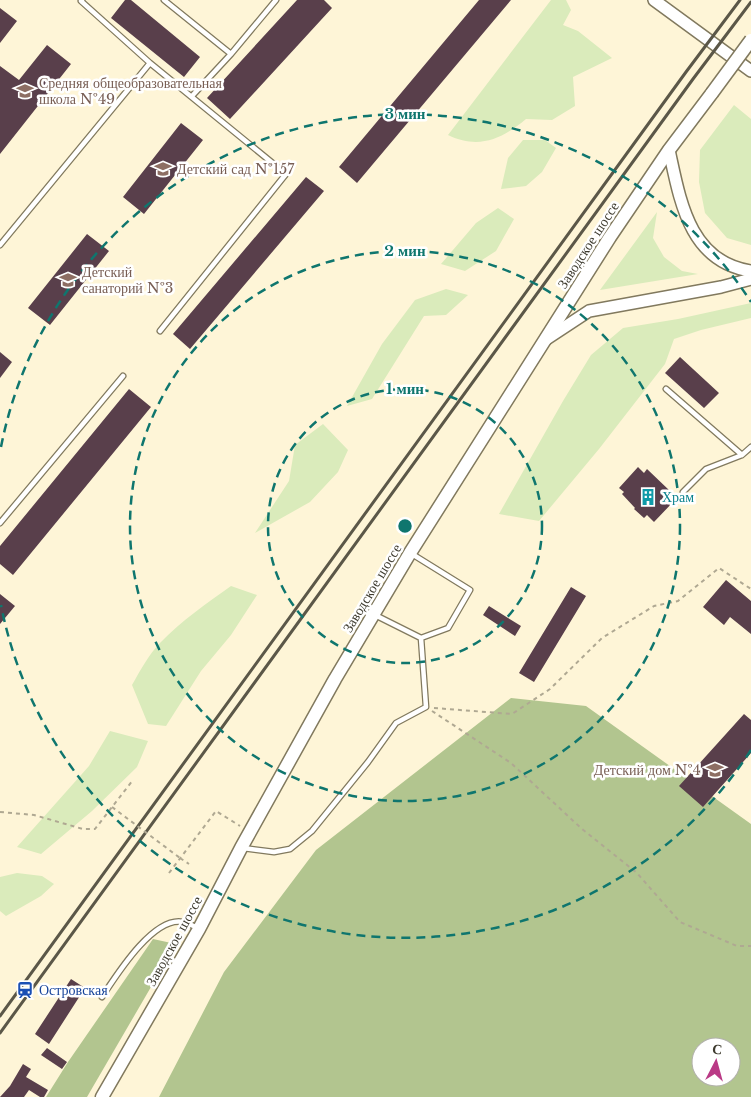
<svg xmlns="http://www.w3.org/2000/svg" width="751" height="1097" viewBox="0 0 751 1097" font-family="'Libre Baskerville',serif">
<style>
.green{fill:#daebbb}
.forest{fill:#b2c58f;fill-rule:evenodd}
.building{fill:#593f4b}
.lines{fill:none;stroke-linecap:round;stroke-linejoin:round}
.service-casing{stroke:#81795e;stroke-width:7}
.tertiary-casing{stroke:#81795e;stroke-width:14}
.secondary-casing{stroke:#81795e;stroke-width:15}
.path{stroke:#afa892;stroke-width:2;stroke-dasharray:4 4;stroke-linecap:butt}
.service{stroke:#fff;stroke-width:4.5}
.tertiary{stroke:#fff;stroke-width:11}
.secondary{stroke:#fff;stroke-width:12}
.rail{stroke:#5b5748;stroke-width:3}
.secondary-bridge-casing{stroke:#81795e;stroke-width:15;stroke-linecap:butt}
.path-bridge{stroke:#afa892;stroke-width:2;stroke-dasharray:4 4;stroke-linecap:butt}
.secondary-bridge{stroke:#fff;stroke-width:12}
.ring{fill:none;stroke:#0f766e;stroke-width:2.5;stroke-dasharray:9 6}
.labels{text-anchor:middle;stroke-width:5;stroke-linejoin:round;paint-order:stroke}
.education-label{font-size:14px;fill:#785e54;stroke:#fff;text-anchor:start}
.street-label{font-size:14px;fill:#3e3b2f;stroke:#fff}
.culture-label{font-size:14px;fill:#0d838f;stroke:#fff;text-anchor:start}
.transit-label{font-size:14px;fill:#164399;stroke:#fff;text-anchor:start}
.centre{fill:#0f766e;stroke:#fff;stroke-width:2.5}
.ring-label{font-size:15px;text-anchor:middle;font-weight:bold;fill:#0f766e;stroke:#fff;stroke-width:5;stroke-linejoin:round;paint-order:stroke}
</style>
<rect width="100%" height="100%" fill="#fef5d7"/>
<path class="green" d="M551 0H566L571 10 563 25 578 31 612 58 573 77 575 106 552 120 526 119C502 139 479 150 448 135Z
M734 105 751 119V245L727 238 705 213 699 182 700 150Z
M523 140H545L556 148 542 172 526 186 501 189 508 158Z
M498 208 514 219 496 251 465 271 441 264 476 223Z
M657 212 653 238 664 257 682 271 698 274 600 290Z
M446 289 468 295 446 315 424 316 372 399 347 406 382 344 415 300Z
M751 303V318L701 330 674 339 665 364 599 449 539 521 499 514 563 401 591 355 623 328 678 319Z
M323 424 348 450 338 472 310 502 255 533 289 481 295 445Z
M231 586 257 595 231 635 201 671 166 726 148 724 132 685C140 671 149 654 160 643 181 621 207 603 231 586Z
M110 731 148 741 137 767 92 811 41 854 17 847 89 766Z
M17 873 42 876 54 884 41 896 6 916 0 911V877Z"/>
<path class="forest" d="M511 698 586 706 751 824V1097H159L224 972 316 850ZM701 1047H731V1077H701Z
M153 939 176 944 87 1097H46L68 1062Z"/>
<path class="building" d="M125 0H131L200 57 184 77 111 18Z
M297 0H324L332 8 230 119 207 98Z
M479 0H511L357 183 339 167Z
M0 8 17 21 0 43Z
M47 45 71 64 0 154V66L19 80Z
M181 123 203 140 144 214 123 197Z
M306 177 324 191 190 349 173 334Z
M87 234 109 251 50 325 28 308Z
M0 352 12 362 0 378Z
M680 357 719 393 704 408 665 373Z
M129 389 151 407 13 575 0 564V546Z
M638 467 644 473 647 469 670 491 668 493 675 500 654 522 647 515 644 518 634 509 635 508 622 494 624 492 619 488Z
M726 580 751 601V634L730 617 724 625 703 607Z
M571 587 586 596 534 682 519 673Z
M0 594 15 606 0 624Z
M489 606 521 626 515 636 483 615Z
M744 714 751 720V753L703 807 679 786Z
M71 979 85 988 49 1044 35 1034Z
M47 1048 67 1062 62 1069 41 1055Z
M23 1064 31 1069 26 1077 48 1090 44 1097H40L29 1090 24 1097H0L10 1086Z"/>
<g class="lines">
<g class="service-casing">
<path id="service" d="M82 0 81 1 150 63 286 174 160 331
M164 0 231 54 276 0
M192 96 231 54
M0 245 150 63
M666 389 742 455
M683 492 706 469 742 455 751 447
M0 523 123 376
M375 615 421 638
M243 848 274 852 290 849 312 831 368 762 396 723 426 707 421 638 448 628 470 590 412 554
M102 997C116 976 153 916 183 922 188 923 193 926 198 928"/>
</g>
<g class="tertiary-casing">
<path id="tertiary" d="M654 0 751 71
M669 150C680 200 689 262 751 271
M545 340 589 311 721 287 751 279"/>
</g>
<g class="secondary-casing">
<path id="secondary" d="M102 1097 199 929 241 848 335 679 410 553 610 237 669 150 712 93"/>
</g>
<path class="path" d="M434 708 512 714 550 689 602 638 654 606 678 601 719 568 751 589
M432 711 511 763 582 829 637 873 680 922 737 946H751
M0 812 34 815 83 829H95L133 780
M180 858 189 864
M169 873 216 811 240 826"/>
<use href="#service" class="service"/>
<use href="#tertiary" class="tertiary"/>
<use href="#secondary" class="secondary"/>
<path class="rail" d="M0 1016 686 72 740 0
M0 1033 693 79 751 2"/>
<g class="secondary-bridge-casing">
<path id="secondary-bridge" d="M712 93 751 40"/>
</g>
<path class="path-bridge" d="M112 807 180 858"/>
<use href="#secondary-bridge" class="secondary-bridge"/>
</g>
<g class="ring">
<circle cx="405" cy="526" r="137"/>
<circle cx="405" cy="526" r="275"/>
<path d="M751 750A412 412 0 0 1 1 605M1 447A412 412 0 0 1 751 302"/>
</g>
<defs>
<g id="school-bare" transform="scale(1.35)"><path d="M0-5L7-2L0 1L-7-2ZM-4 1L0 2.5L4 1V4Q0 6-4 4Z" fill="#8d6e63" stroke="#fff" stroke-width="2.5" paint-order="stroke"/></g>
<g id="building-bare" transform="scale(1.35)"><path d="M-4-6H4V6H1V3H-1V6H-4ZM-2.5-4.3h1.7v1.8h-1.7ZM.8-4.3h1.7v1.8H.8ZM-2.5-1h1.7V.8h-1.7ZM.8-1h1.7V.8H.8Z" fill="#0f9aa8" stroke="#fff" stroke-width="2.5" paint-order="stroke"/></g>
<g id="station-bare" transform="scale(1.35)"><path d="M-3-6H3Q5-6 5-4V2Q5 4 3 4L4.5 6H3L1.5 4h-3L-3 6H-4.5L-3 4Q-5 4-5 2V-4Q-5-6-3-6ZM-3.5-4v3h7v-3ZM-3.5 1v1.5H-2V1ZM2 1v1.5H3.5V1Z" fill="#1a4fb4" stroke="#fff" stroke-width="2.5" paint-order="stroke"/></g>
</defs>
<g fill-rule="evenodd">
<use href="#school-bare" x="25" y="91"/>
<use href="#school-bare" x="163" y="169"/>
<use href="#school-bare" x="68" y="280"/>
<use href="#building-bare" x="648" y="497"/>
<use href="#school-bare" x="715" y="770"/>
<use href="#station-bare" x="25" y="990"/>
</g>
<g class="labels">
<g class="education-label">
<text x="39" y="88">Средняя общеобразовательная<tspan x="39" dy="16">школа №49</tspan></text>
<text x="177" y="174">Детский сад №157</text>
<text x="82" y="277">Детский<tspan x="82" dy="16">санаторий №3</tspan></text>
<text x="701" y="775" text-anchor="end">Детский дом №4</text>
</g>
<g class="street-label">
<text transform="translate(588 245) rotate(-57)" y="5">Заводское шоссе</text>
<text transform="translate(372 588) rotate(-59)" y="5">Заводское шоссе</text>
<text transform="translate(174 941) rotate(-61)" y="5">Заводское шоссе</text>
</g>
<g class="culture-label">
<text x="662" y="502">Храм</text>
</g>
<g class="transit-label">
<text x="39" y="995">Островская</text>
</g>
</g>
<circle cx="405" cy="526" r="8" class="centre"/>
<g class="ring-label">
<text x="405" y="119">3 мин</text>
<text x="405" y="256">2 мин</text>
<text x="405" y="394">1 мин</text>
</g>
<g transform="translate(716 1062) rotate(6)"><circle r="24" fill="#ffffff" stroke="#b2b1ac"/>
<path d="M0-4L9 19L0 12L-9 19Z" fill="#ba3a86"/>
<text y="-8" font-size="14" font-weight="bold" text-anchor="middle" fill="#3e3b2f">С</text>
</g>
</svg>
